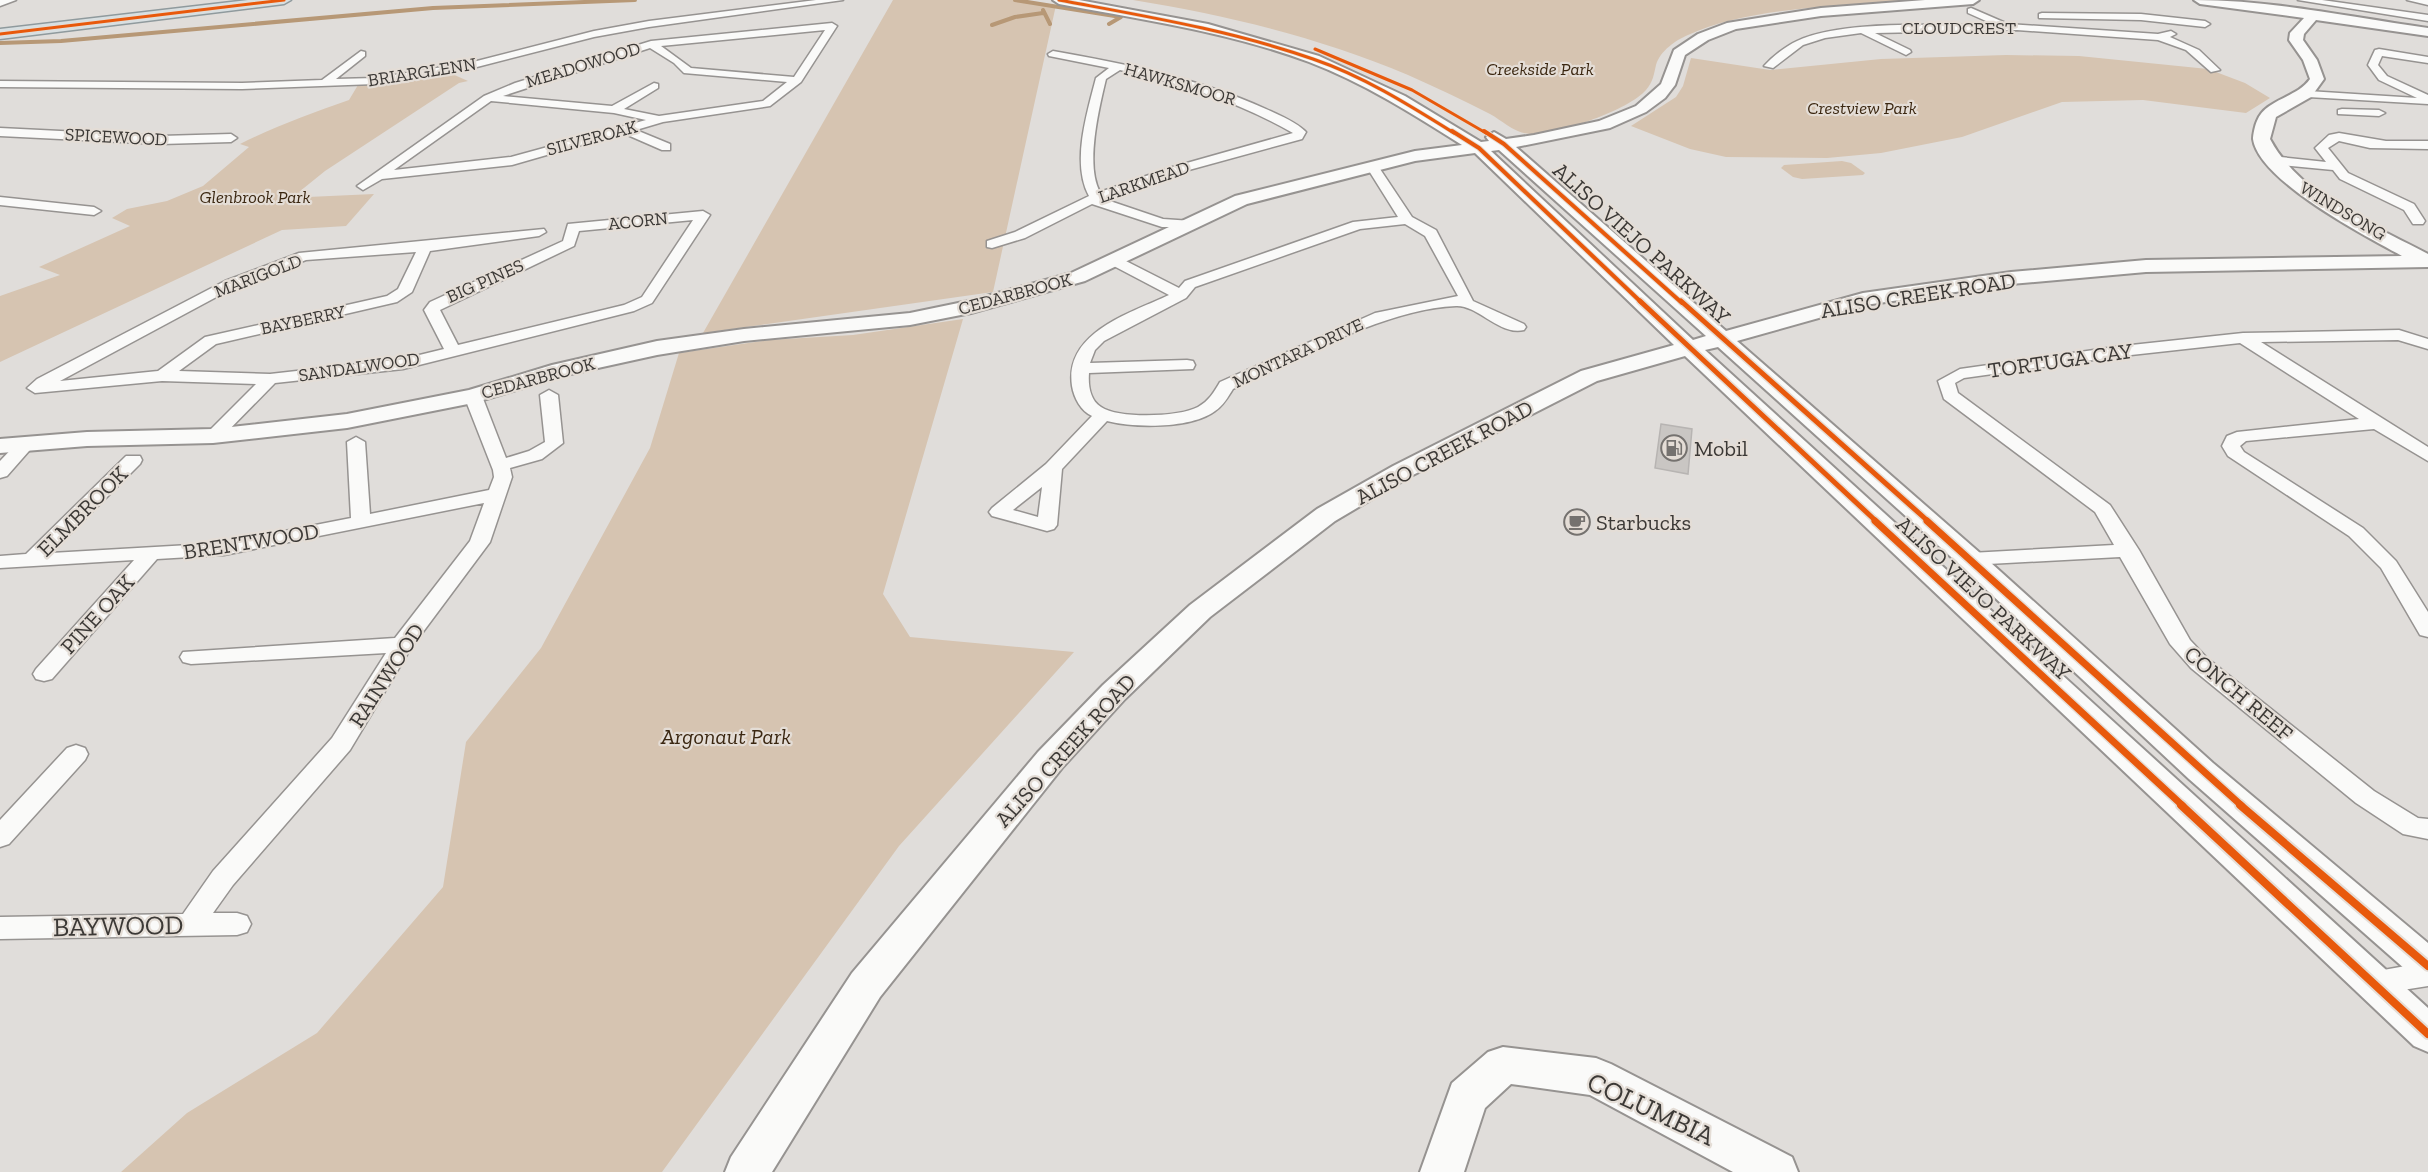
<svg xmlns="http://www.w3.org/2000/svg" width="2428" height="1172" viewBox="0 0 2428 1172" font-family="'Zilla Slab',serif">
<style>
.green{fill:#d6c4b1}
.lines{fill:none;stroke-linecap:round;stroke-linejoin:round}
.stream{stroke:#b79876;stroke-width:4}
.building{fill:#c9c6c3;stroke:#b7b4b2;stroke-width:1.5}
.street-casing{stroke:#969391;stroke-width:3}
.secondary-casing{stroke:#969391;stroke-width:4}
.primary-casing{stroke:#8f9a9d;stroke-width:3}
.street{fill:#fafaf9;fill-rule:evenodd}
.secondary{fill:#fafaf9;fill-rule:evenodd}
.primary{fill:#d8dfe1;fill-rule:evenodd}
.cycleway-far4-casing{stroke:#e4ddd6;stroke-width:4.5}
.cycleway-far3-casing{stroke:#e4ddd6;stroke-width:6}
.cycleway-far2-casing{stroke:#e4ddd6;stroke-width:8}
.cycleway-far1-casing{stroke:#e4ddd6;stroke-width:10}
.cycleway-casing{stroke:#e4ddd6;stroke-width:12}
.cycleway-far4{stroke:#e8590c;stroke-width:3}
.cycleway-far3{stroke:#e8590c;stroke-width:4}
.cycleway-far2{stroke:#e8590c;stroke-width:5}
.cycleway-far1{stroke:#e8590c;stroke-width:7}
.cycleway{stroke:#e8590c;stroke-width:8}
.labels{text-anchor:middle;stroke-width:4.5;stroke-linejoin:round;paint-order:stroke}
.far-street-label{font-size:18px;fill:#3c3936;stroke:#e4ddd6}
.far-park-label{font-size:18px;font-style:italic;fill:#3b2711;stroke:#e4ddd6}
.street-label{font-size:22px;fill:#3c3936;stroke:#e4ddd6}
.poi-label{font-size:22px;fill:#3c3936;stroke:#e4ddd6;text-anchor:start}
.park-label{font-size:22px;font-style:italic;fill:#3b2711;stroke:#e4ddd6}
.near-street-label{font-size:27px;fill:#3c3936;stroke:#e4ddd6}
</style>
<rect width="100%" height="100%" fill="#e0ddda"/>
<path class="green" d="M893 0H1020L1056 5 993 292 703 333Z
M1133 0H1925C1853 6 1753 5 1688 35 1676 40 1660 51 1656 65 1654 74 1653 82 1646 90 1629 110 1557 135 1530 134 1514 133 1503 121 1490 114 1463 100 1435 87 1408 75 1320 38 1227 15 1133 0Z
M2006 55 2079 56 2208 69 2245 83 2270 98 2246 113 2143 100 2062 102 1962 137 1881 153 1827 158 1726 157 1690 149 1631 126 1676 97 1683 86 1691 58 1770 70 1881 59Z
M450 73 468 81 459 83 325 171 299 192 308 197 374 194 346 226 282 230 0 362V296L60 275 39 267 130 226 112 218 127 209 167 201 203 186 249 147 240 144C274 127 312 113 349 100L358 85Z
M1842 161 1851 163 1865 173 1863 175 1802 179 1793 177 1781 168 1784 165Z
M963 319 883 594 910 637 1074 652 899 846 662 1172H121L187 1113 317 1033 443 887 466 742 541 648 650 448 679 353 769 340 853 335Z"/>
<g class="lines">
<path class="stream" d="M1015 0 1121 17 1109 24
M1043 10 1050 24
M992 25 1015 17 1043 13
M0 43 61 41 433 8 635 0"/>
</g>
<path class="building" d="M1661 424 1692 429 1688 474 1655 468Z"/>
<g class="lines">
<g class="street-casing">
<path id="street" d="M0 0H16L0 6Z
M816 0H843L649 27 594 37 473 68 375 84 242 89 0 87V81L242 83 322 80 361 51 365 52V56L336 79 375 78 473 62 594 31 649 21Z
M2298 0H2322L2428 15V21Z
M2407 0H2428V5Z
M1971 8 2008 24 2158 34 2171 31 2176 34 2170 37 2199 50 2220 70 2211 72 2186 50 2158 40 2017 30 1875 33 1910 50 1911 52 1906 55 1861 33 1825 38 1803 45 1773 68 1764 66C1772 57 1786 46 1797 41 1843 19 1942 26 1995 25L1968 13V9Z
M2042 13 2141 14 2205 21 2210 24 2205 27 2141 20 2039 18V14Z
M832 23 837 26 801 82 770 106 663 122 636 130 670 144V150H662L623 133 512 165 382 179 363 190 357 186 484 96 515 83 651 41ZM825 30 794 77 691 68 661 46ZM650 48 674 63 684 73 787 82 763 101 659 116 624 109 658 88V84L654 83 612 106 503 96ZM491 101 614 113 646 120 511 157 394 170Z
M2379 49 2428 57V63L2382 56 2378 65 2387 76 2428 95V104L2308 97 2302 94 2308 91 2417 98 2379 80 2368 65 2375 50Z
M1053 51C1126 64 1198 78 1266 109 1279 115 1296 122 1306 132L1302 139 1178 173 1104 199 1163 219 1192 221V227H1162L1092 204 1025 238 992 248 987 247V241L1015 232 1089 196C1071 163 1087 113 1096 78L1109 68 1049 56 1048 54ZM1120 70C1182 84 1239 102 1293 133L1169 168 1100 192C1085 166 1099 108 1106 79Z
M2342 109 2379 110 2385 113 2379 116 2338 114V110Z
M0 128 161 136 231 134 237 138 231 142 161 144 0 136Z
M2339 133 2386 141H2428V149L2370 148 2339 141 2328 148 2348 173 2414 204 2425 221 2423 224H2413L2404 210 2340 179 2333 170 2271 164 2265 160 2271 156 2326 162 2315 148 2329 135Z
M1372 162 1376 163 1412 217 1436 230 1473 301 1524 324 1526 327 1524 330C1500 336 1478 305 1456 306 1384 309 1298 359 1233 389 1228 397 1223 406 1215 411 1191 429 1135 428 1107 421L1062 469 1057 525 1054 529 1047 531 992 516 989 512 992 508 1046 464 1092 416C1081 411 1074 398 1072 386 1064 332 1131 313 1169 295L1110 264 1108 261 1110 258H1120L1179 288 1185 281 1353 222 1398 217 1366 166ZM1405 224 1425 236 1458 296 1375 313 1220 382C1214 392 1209 401 1198 407 1179 417 1119 419 1101 407 1090 400 1088 385 1089 373L1193 369 1195 365 1193 361 1187 360 1090 363 1095 350 1104 341 1186 298 1195 287 1360 229ZM1042 487 1038 517 1013 510Z
M0 197 94 207 101 211 94 215 0 205Z
M703 211 710 215 652 303 634 311 403 369 275 383 219 440H207L204 436 256 384 162 381 35 393 27 388 37 379 225 281 299 253 544 229 546 232 539 236 430 251 412 292 397 302 216 344 179 371 270 374 403 359 444 349 424 310 430 302 563 241 568 224ZM693 220 642 297 624 305 458 345 440 310 574 246 579 231ZM416 252 398 289 387 296 205 337 158 371 60 381 235 287 306 260Z
M2399 330 2428 339V349L2398 340 2261 342 2428 447V461L2374 429 2246 441 2240 446 2244 452 2363 528 2396 561 2428 612V637L2420 635 2381 568 2349 536 2228 456 2222 446 2227 436 2237 432 2359 419 2240 343 2122 356 1964 378 1955 383 1958 393 2110 505 2139 550 2190 640 2207 658 2374 791 2418 818 2428 819V839L2403 834 2356 803 2191 668 2170 644 2120 557 1970 565 1963 563 1960 559 1963 555 1970 553 2114 545 2095 512 1944 399 1938 381 1960 369 2122 346 2243 333Z
M549 390 558 395 563 443 542 459 510 468 512 477 490 542 411 648 350 750 233 885 213 913H237L247 916 251 924 247 932 237 935 0 939V917L183 914 213 871 332 738 386 653 191 664 183 662 180 657 183 652 395 638 470 541 484 503 224 555 157 559 52 679 44 681 36 679 33 674 36 669 134 560 0 568V556L26 554 126 456H140L142 460 140 464 51 553 224 543 351 518 347 442 356 437 365 442 370 514 489 490 494 477 493 470 464 396 473 391 482 396 506 458 529 451 545 442 540 395Z
M27 438 36 443 7 476 0 478V461L21 439Z
M76 745 85 748 88 754 85 760 9 844 0 847V820L67 748Z
M2428 962V986L2371 995 2361 992 2356 983 2361 974Z"/>
</g>
<g class="secondary-casing">
<path id="secondary" d="M1053 0H1079L1208 24 1319 56 1405 96 1481 142 1489 141 1486 137 1494 132 1506 139 1534 135 1599 121 1636 106 1661 84 1674 50 1698 34 1727 23 1821 8 1925 0H1979L1973 4 1821 16 1736 29 1708 40 1685 55 1675 85 1665 98 1646 112 1610 128 1516 147 1726 331 1863 293 2011 272 2146 260 2402 256C2367 237 2259 181 2253 139 2253 135 2255 125 2257 121 2265 99 2297 98 2310 79L2303 60 2289 40 2290 33 2304 18 2200 4 2194 0C2273 0 2350 17 2428 28V36L2316 20 2304 34 2303 40 2317 60 2324 79 2311 97 2276 117 2270 139C2300 196 2373 225 2428 254V267L2146 272 2011 284 1865 305 1737 341 1980 553 2213 763 2428 943V982L2414 977 2189 779 1960 565 1718 347 1705 350 2428 1008V1052L2414 1046 1685 356 1597 381 1411 476 1335 521 1210 617 1125 699 1062 768 880 997 772 1172H725L731 1157 852 973 1038 752 1103 685 1190 605 1317 509 1393 466 1581 371 1674 345 1475 153 1415 161 1247 204 1085 281 971 313 910 325 744 341 657 355 566 375 473 403 347 428 213 443 87 446 0 453V439L87 432 213 429 347 414 469 390 552 365 657 341 744 329 910 313 968 301 1071 273 1235 196 1415 151 1462 145C1413 114 1364 83 1309 62 1229 32 1143 20 1059 4ZM1499 150 1706 336 1693 340 1491 151Z
M1503 1047 1596 1058 1611 1064 1792 1157 1798 1172H1733L1590 1095 1511 1084 1485 1108 1464 1172H1420L1452 1083 1488 1052Z"/>
</g>
<g class="primary-casing">
<path id="primary" d="M248 0H291L284 4 0 39V29Z"/>
</g>
<use href="#street" class="street"/>
<use href="#secondary" class="secondary"/>
<use href="#primary" class="primary"/>
<g class="cycleway-far4-casing">
<path id="cycleway-far4" d="M1059 0C1144 16 1230 30 1313 59 1363 76 1409 105 1454 133
M0 34 284 0
M1315 49 1412 90 1486 133"/>
</g>
<g class="cycleway-far3-casing">
<path id="cycleway-far3" d="M1452 131 1479 148 1642 303
M1484 131 1504 144 1682 303"/>
</g>
<g class="cycleway-far2-casing">
<path id="cycleway-far2" d="M1640 301 1877 522
M1681 301 1929 522"/>
</g>
<g class="cycleway-far1-casing">
<path id="cycleway-far1" d="M1875 521 2183 806
M1927 521 2242 806"/>
</g>
<g class="cycleway-casing">
<path id="cycleway" d="M2181 805 2428 1034
M2240 805 2428 966"/>
</g>
<use href="#cycleway-far4" class="cycleway-far4"/>
<use href="#cycleway-far3" class="cycleway-far3"/>
<use href="#cycleway-far2" class="cycleway-far2"/>
<use href="#cycleway-far1" class="cycleway-far1"/>
<use href="#cycleway" class="cycleway"/>
</g>
<defs>
<g id="fuel-ring" transform="scale(1.35)"><circle r="9.5" fill="#e4ddd6" stroke="#75726f" stroke-width="1.5"/><path d="M-5.5-6h7V0h2V4h1.3V-2.5L3-4.5l.8-.8L6-3V5H2.5V1h-1V6h-7ZM-4.2-4.7v3.2H.2V-4.7Z" fill="#75726f"/></g>
<g id="cafe-ring" transform="scale(1.35)"><circle r="9.5" fill="#e4ddd6" stroke="#75726f" stroke-width="1.5"/><path d="M-5.5-4.5H6V0H3Q3 3.5 0 3.5H-2.5Q-5.5 3.5-5.5 0ZM3-3.2v2h1.7v-2ZM-6 4.5H4V6H-6Z" fill="#75726f"/></g>
</defs>
<g fill-rule="evenodd">
<use href="#fuel-ring" x="1674" y="448"/>
<use href="#cafe-ring" x="1577" y="522"/>
</g>
<g class="labels">
<g class="far-street-label">
<text x="1959" y="34">CLOUDCREST</text>
<text transform="translate(583 65) rotate(-17)" y="6">MEADOWOOD</text>
<text transform="translate(422 72) rotate(-9)" y="6">BRIARGLENN</text>
<text transform="translate(1180 84) rotate(16)" y="6">HAWKSMOOR</text>
<text transform="translate(116 137) rotate(3)" y="6">SPICEWOOD</text>
<text transform="translate(592 138) rotate(-15)" y="6">SILVEROAK</text>
<text transform="translate(1144 182) rotate(-19)" y="6">LARKMEAD</text>
<text transform="translate(2343 211) rotate(31)" y="6">WINDSONG</text>
<text transform="translate(638 221) rotate(-6)" y="6">ACORN</text>
<text transform="translate(258 276) rotate(-21)" y="6">MARIGOLD</text>
<text transform="translate(485 281) rotate(-24)" y="6">BIG PINES</text>
<text transform="translate(1015 294) rotate(-15)" y="6">CEDARBROOK</text>
<text transform="translate(303 320) rotate(-12)" y="6">BAYBERRY</text>
<text transform="translate(1298 353) rotate(-25)" y="6">MONTARA DRIVE</text>
<text transform="translate(359 367) rotate(-8)" y="6">SANDALWOOD</text>
<text transform="translate(538 378) rotate(-15)" y="6">CEDARBROOK</text>
</g>
<g class="far-park-label">
<text x="1540" y="75">Creekside Park</text>
<text x="1862" y="114">Crestview Park</text>
<text x="255" y="203">Glenbrook Park</text>
</g>
<g class="street-label">
<text transform="translate(1642 243) rotate(42)" y="8">ALISO VIEJO PARKWAY</text>
<text transform="translate(1918 295) rotate(-9)" y="8">ALISO CREEK ROAD</text>
<text transform="translate(2060 360) rotate(-8)" y="8">TORTUGA CAY</text>
<text transform="translate(1444 452) rotate(-28)" y="8">ALISO CREEK ROAD</text>
<text transform="translate(82 511) rotate(-45)" y="8">ELMBROOK</text>
<text transform="translate(251 541) rotate(-9)" y="8">BRENTWOOD</text>
<text transform="translate(1984 598) rotate(43)" y="8">ALISO VIEJO PARKWAY</text>
<text transform="translate(97 614) rotate(-48)" y="8">PINE OAK</text>
<text transform="translate(386 675) rotate(-57)" y="8">RAINWOOD</text>
<text transform="translate(2239 693) rotate(40)" y="8">CONCH REEF</text>
<text transform="translate(1065 750) rotate(-48)" y="8">ALISO CREEK ROAD</text>
</g>
<g class="poi-label">
<text x="1694" y="456">Mobil</text>
<text x="1596" y="530">Starbucks</text>
</g>
<g class="park-label">
<text x="726" y="744">Argonaut Park</text>
</g>
<g class="near-street-label">
<text transform="translate(118 926) rotate(-1)" y="9">BAYWOOD</text>
<text transform="translate(1651 1109) rotate(25)" y="9">COLUMBIA</text>
</g>
</g>
</svg>
